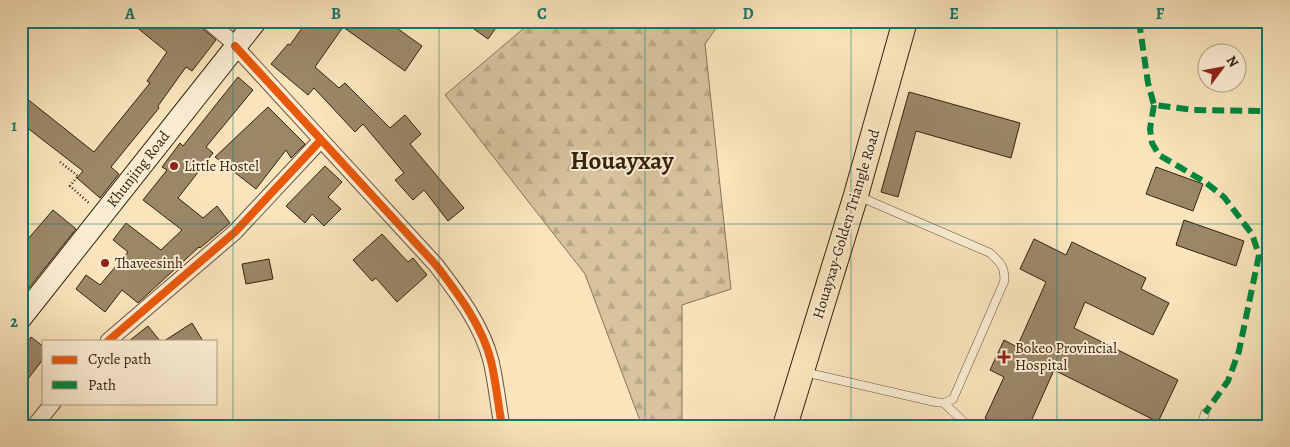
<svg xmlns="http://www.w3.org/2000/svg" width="1290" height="447" viewBox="0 0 1290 447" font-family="Alegreya,serif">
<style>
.forest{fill:url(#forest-firs);stroke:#877256}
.building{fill:#9b8768;stroke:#36220e}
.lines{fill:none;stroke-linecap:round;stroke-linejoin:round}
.lane-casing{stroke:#67523a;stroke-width:9}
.street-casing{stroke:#67523a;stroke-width:17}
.secondary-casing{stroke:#36220e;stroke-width:23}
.primary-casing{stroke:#36220e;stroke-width:26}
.path{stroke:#36220e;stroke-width:2.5;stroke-dasharray:1 2.5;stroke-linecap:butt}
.lane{stroke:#fbedd3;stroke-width:8}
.street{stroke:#fbedd3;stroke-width:15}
.secondary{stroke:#fbedd3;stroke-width:21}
.primary{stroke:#f9e4bc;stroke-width:24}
.quiet{stroke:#00873e;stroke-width:6;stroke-dasharray:12 6;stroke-linecap:butt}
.cycleway-casing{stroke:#fbedd3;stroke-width:11}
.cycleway{stroke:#e8590c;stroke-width:8}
.grid{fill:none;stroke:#0f766e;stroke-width:1;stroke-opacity:0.55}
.poi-dot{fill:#8f2418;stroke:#fbedd3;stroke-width:2}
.labels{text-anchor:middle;stroke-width:4;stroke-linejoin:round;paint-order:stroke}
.poi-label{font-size:15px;fill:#36220e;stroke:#fbedd3;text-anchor:start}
.street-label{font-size:15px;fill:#36220e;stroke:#fbedd3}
.town-label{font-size:25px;font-weight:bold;fill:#36220e;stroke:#fbedd3}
.neatline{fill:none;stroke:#0f766e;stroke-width:2}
.grid-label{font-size:16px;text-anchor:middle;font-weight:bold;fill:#0f766e}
</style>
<defs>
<pattern id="forest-firs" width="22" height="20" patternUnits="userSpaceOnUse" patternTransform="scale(1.25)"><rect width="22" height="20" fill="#d8c39e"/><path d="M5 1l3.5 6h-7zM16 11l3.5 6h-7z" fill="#baa787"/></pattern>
</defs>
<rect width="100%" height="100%" fill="#f9e4bc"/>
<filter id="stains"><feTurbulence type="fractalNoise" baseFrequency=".004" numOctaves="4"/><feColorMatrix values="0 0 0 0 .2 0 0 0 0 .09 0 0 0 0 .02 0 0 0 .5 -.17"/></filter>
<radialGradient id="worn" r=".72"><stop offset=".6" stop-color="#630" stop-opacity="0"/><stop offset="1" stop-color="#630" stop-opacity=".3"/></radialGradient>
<path class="forest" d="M527 21H721L705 44 731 289 682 305V426H642L585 274 445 95 523 29Z"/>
<path class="building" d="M129 21H199L202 28 216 40 192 71 186 67 158 106 159 108 111 167 119 174 100 198 77 178 83 171 21 123V94L94 152 150 83 147 81 167 52Z
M307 21H387L422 46 405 71 343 27 315 67 339 88 345 83 390 128 405 115 421 134 410 144 464 208 448 221 424 190 413 200 395 180 404 173 363 124 355 132 314 88 308 95 271 64 288 44 290 45Z
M463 21H501L488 39Z
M238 77 253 90 206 147 213 153 178 198 203 218 217 206 230 223 200 248 199 247 138 303 122 290 105 312 76 289 86 275 100 285 128 252 113 240 126 223 161 250 182 230 143 200 167 170 162 167 180 143 183 146Z
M909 92 1020 123 1011 158 916 131 898 197 881 192Z
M268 107 305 144 291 158 286 150 256 189 215 157Z
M325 166 342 182 328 197 341 209 324 226 312 214 305 223 286 206Z
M1156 167 1203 184 1193 211 1146 194Z
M53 210 76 229 21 298V247Z
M1184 220 1244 241 1236 266 1176 245Z
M382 234 408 262 413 258 427 275 397 302 376 278 372 281 353 260Z
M1034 239 1066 255 1072 242 1146 278 1141 289 1169 303 1153 335 1085 302 1074 328 1178 380 1158 422 1054 370 1029 426H1001L985 418 1004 377 990 370 1004 340 1017 347 1046 282 1020 269Z
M269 259 273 279 246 284 242 264Z
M192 323 203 341H164Z
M148 326 160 341H129Z
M31 337 44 347V358L21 388V351Z"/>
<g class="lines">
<g class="lane-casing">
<path id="lane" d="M804 372 935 402 944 403 953 399 1004 282C1006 268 1000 262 990 253L858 196
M944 403 968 426
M1201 426 1205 413"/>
</g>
<g class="street-casing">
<path id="street" d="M208 21 236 45
M235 46 436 265C458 294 482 325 491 361 496 382 498 404 502 426
M108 341 235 232 320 141
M34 426 53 403"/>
</g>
<g class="secondary-casing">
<path id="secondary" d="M21 318 256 21"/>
</g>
<g class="primary-casing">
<path id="primary" d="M785 426 856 195 905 21"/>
</g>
<path class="path" d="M60 162 78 176 70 186 90 204
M21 404 26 411"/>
<use href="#lane" class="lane"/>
<use href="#street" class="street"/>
<use href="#secondary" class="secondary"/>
<use href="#primary" class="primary"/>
<path class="quiet" d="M1139 21 1148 83 1154 105 1194 110 1269 111
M1154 105 1150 129 1152 143 1159 155 1205 182 1224 197 1252 234 1259 255 1239 351 1228 381 1205 413"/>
<g class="cycleway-casing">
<path id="cycleway" d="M235 46 436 265C458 294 482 325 491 361 496 382 498 404 502 426
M108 341 235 232 320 141"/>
</g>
<use href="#cycleway" class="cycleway"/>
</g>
<path class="grid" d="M233 21V426M439 21V426M645 21V426M851 21V426M1057 21V426M21 224H1269"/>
<g class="poi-dot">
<circle cx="174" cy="166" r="5"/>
<circle cx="105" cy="263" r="5"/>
<path d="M1001.5 349.5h5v5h5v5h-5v5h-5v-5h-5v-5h5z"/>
</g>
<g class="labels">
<g class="poi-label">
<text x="184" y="171">Little Hostel</text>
<text x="115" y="268">Thaveesinh</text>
<text x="1015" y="353">Bokeo Provincial<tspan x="1015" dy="17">Hospital</tspan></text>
</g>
<g class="street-label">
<text transform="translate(138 169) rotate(-52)" y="5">Khunjing Road</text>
<text transform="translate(846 224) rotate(-73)" y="5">Houayxay-Golden Triangle Road</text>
</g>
<g class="town-label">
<text x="622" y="169">Houayxay</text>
</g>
</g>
<rect width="1290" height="447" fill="none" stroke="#f9e4bc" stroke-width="55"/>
<rect x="42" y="340" width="175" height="65" fill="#fbedd3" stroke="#ac9c84"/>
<rect x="52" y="356" width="25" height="8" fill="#e8590c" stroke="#ac9c84"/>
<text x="88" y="364" font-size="15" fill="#36220e">Cycle path</text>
<rect x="52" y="381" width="25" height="8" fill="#00873e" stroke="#ac9c84"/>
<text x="88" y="390" font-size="15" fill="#36220e">Path</text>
<g transform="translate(1222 68) rotate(58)"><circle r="24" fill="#fbedd3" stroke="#ac9c84"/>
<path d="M0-4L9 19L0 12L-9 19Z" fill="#8f2418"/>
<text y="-8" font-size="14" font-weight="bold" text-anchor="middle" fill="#36220e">N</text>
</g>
<rect x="28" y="28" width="1234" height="392" class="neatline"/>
<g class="grid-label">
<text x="130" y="19">A</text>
<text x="336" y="19">B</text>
<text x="542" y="19">C</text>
<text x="748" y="19">D</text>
<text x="954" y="19">E</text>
<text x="1160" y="19">F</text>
<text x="14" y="131">1</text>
<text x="14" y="327">2</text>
</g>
<rect width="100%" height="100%" filter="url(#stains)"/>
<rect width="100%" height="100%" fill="url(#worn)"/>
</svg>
